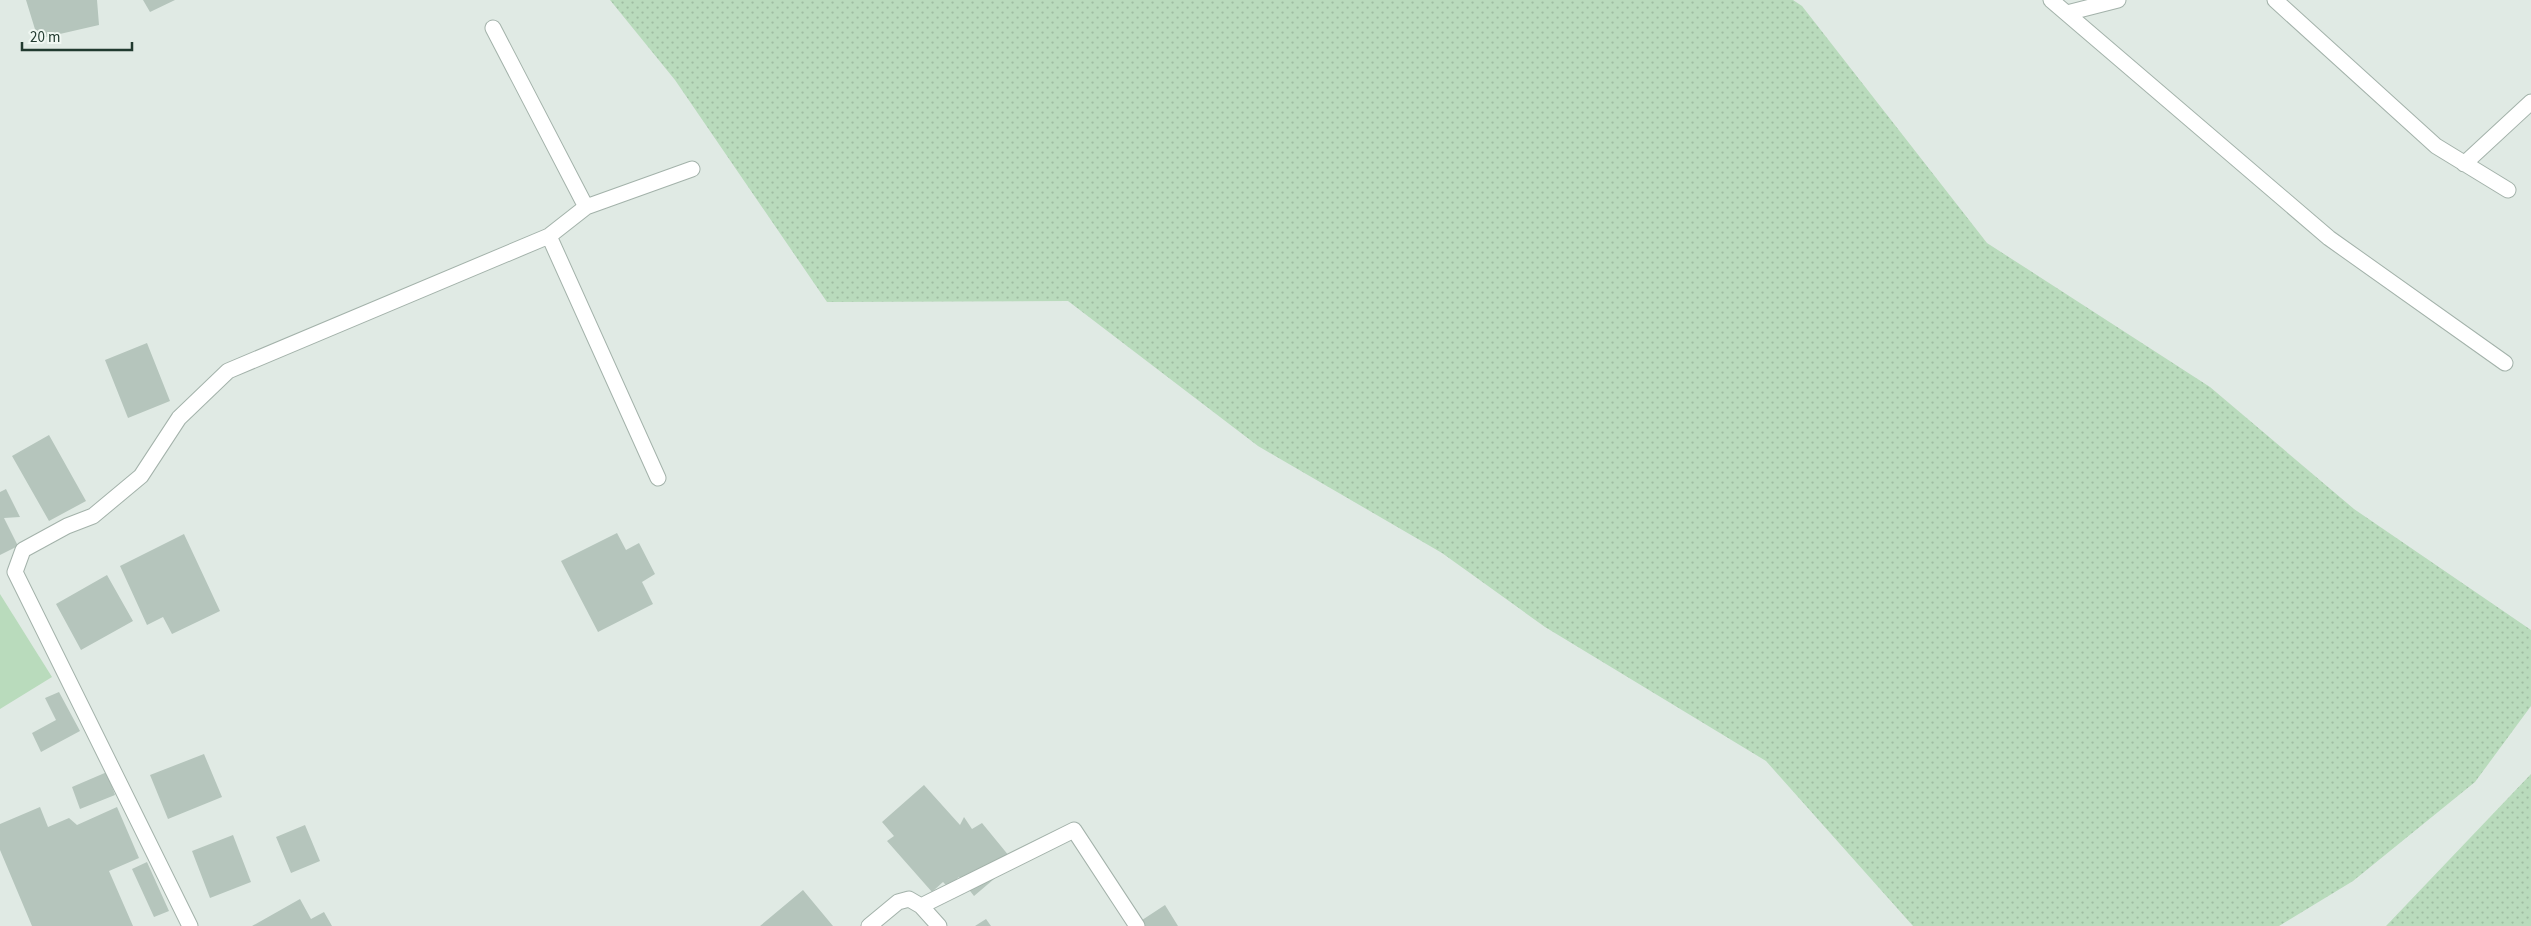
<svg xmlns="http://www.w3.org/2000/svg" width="2531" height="926" viewBox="0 0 2531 926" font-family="'Source Sans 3',sans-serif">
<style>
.grass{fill:url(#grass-dots)}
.pitch{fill:#b9dbbc}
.building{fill:#b5c5bc}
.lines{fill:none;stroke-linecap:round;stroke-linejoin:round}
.minor-casing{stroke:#a3b2aa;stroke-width:17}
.minor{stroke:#fff;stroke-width:15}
</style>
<defs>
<pattern id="grass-dots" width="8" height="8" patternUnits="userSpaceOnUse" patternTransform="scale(1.25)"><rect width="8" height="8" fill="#b9dbbc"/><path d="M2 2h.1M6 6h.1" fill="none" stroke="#9fbda2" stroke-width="1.8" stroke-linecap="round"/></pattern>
</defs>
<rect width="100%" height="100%" fill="#e0eae4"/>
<path class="grass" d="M610 0H1793L1802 6 1987 243 2210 387 2354 509 2531 630V706L2475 782 2353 881 2279 926H1913L1766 761 1545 627 1442 553 1258 446 1068 301 827 302 675 80Z
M2531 774V926H2386Z"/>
<path class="pitch" d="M0 594 52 677 0 709Z"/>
<path class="building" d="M26 0H97L99 25 38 39Z
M143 0H175L150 12Z
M147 343 170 401 128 418 105 360Z
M49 435 86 501 49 521 12 456Z
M6 489 20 517 4 518 18 546 0 555V492Z
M617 533 626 550 639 543 655 574 642 582 653 604 598 632 561 561Z
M184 534 220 611 172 634 163 617 147 625 120 566Z
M107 575 133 621 81 650 56 604Z
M59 692 80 731 41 752 32 733 56 720 45 698Z
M204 754 222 797 168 819 150 775Z
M107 772 115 795 80 809 72 787Z
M924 785 960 825 964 817 972 829 982 823 1014 862 974 896 959 877 948 887 943 882 932 892 887 841 894 836 882 822Z
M40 807 48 827 69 818 77 825 117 807 139 858 109 871 133 926H32L0 850V824Z
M305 825 320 861 291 873 276 837Z
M233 835 251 882 210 898 192 851Z
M147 862 169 911 154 917 132 869Z
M803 890 833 926H760Z
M300 899 311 919 324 912 332 926H252Z
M1165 905 1178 926H1133Z
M986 919 991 926H975Z"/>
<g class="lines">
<g class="minor-casing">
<path id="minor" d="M2051 0 2329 238 2505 363
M2275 0 2436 146 2508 190
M2067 13 2118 0
M493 28 586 207
M2464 164 2531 102
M549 236 658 478
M921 906 1074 830 1137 926
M190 926 15 572 23 550 67 526 93 516 141 476 179 418 228 371 549 236 586 207 692 169
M869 926 898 902 909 899 921 906 939 926"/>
</g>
<use href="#minor" class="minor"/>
</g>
<path d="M22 42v8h110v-8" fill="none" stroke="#213a2f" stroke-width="2.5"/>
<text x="30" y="42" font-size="15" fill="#213a2f" stroke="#f0f7f2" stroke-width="4" paint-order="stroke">20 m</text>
</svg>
